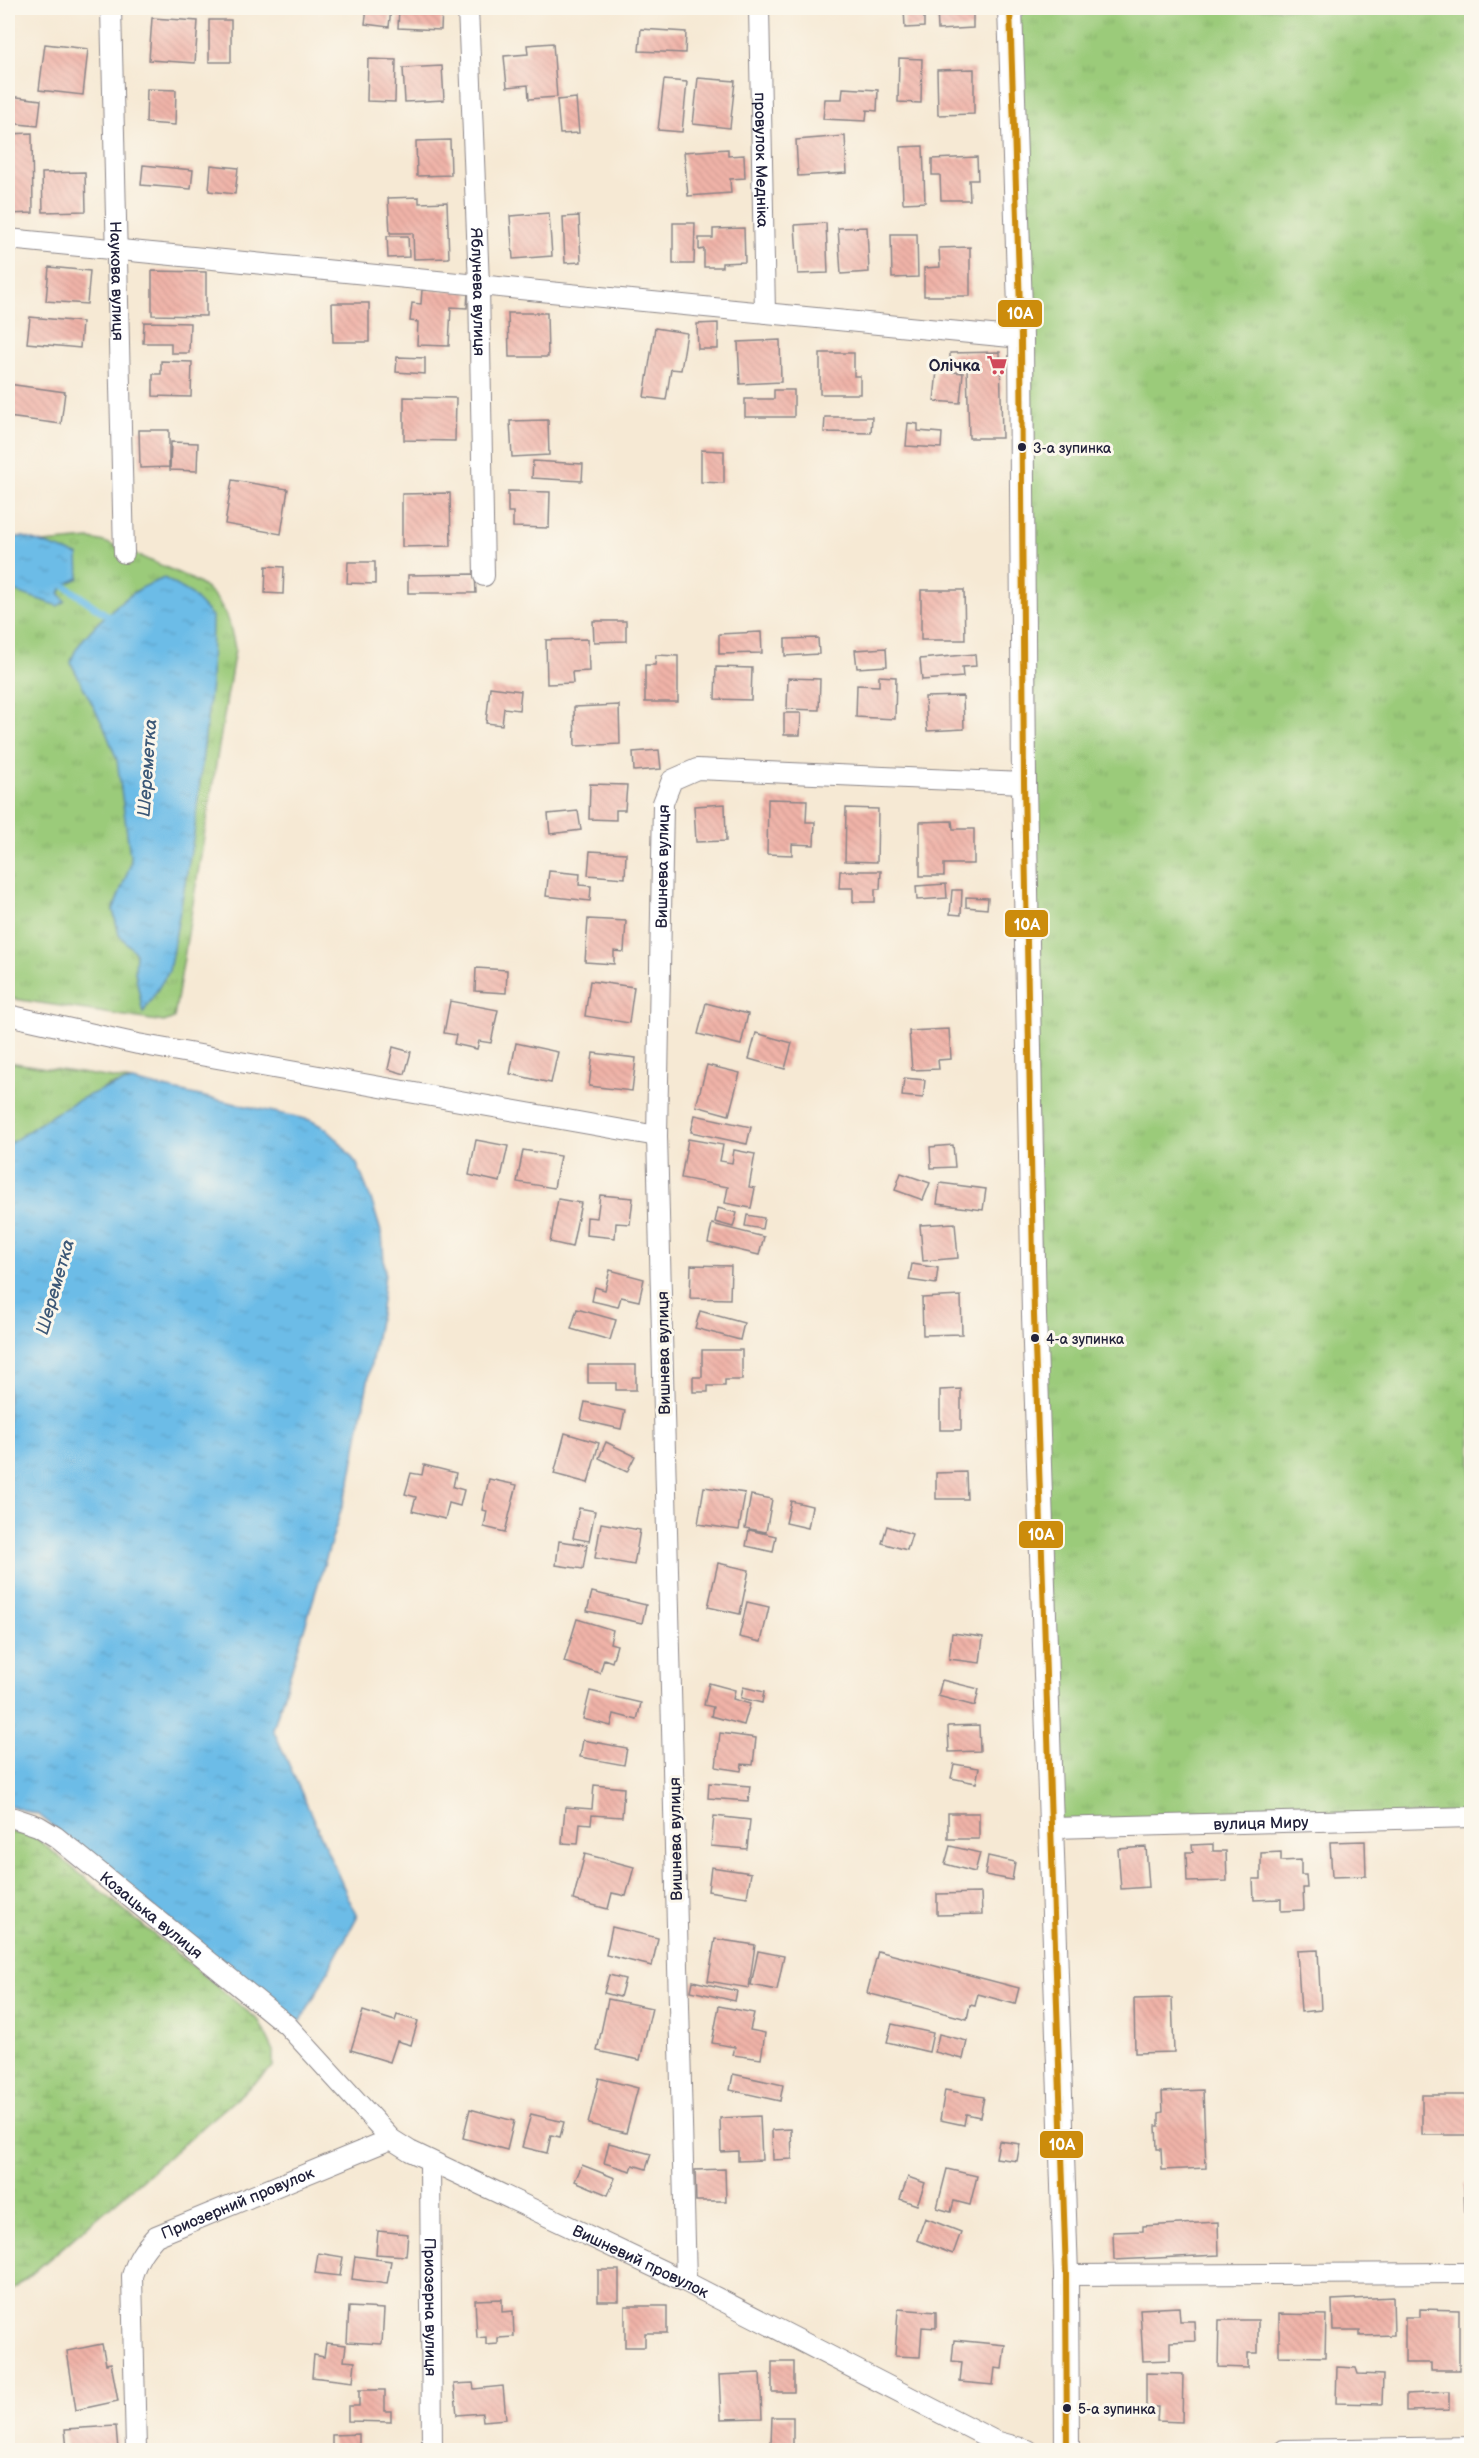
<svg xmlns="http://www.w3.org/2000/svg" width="1479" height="2458" viewBox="0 0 1479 2458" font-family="'Balsamiq Sans',sans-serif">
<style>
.grass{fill:url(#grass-tufts);stroke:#5e765a;stroke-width:1.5}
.wetland{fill:url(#wetland-marsh);stroke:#5e765a;stroke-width:1.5}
.water{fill:url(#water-ripples);stroke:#476f91;stroke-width:1.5}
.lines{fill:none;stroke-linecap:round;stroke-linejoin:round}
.stream{stroke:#6cbce7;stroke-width:7}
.building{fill:url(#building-back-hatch)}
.minor-casing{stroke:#8c8688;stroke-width:22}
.tertiary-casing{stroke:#8c8688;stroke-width:26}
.minor{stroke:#fff;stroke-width:20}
.tertiary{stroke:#fff;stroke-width:24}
.bus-1-casing{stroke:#fbf7ec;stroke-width:10}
.bus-1{stroke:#cc8c0c;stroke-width:6}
.bus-dot{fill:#22223b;stroke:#fbf7ec;stroke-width:2}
.labels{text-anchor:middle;stroke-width:6;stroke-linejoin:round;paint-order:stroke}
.bus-label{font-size:14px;fill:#22223b;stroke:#fbf7ec;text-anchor:start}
.street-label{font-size:16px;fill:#22223b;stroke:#fbf7ec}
.poi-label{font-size:16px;font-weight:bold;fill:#22223b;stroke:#fbf7ec;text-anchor:end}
.water-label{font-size:18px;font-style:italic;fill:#3c5877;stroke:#fbf7ec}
.line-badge{stroke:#fbf7ec;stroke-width:2}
.badge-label{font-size:16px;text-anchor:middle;font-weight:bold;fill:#fff}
</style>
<defs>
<pattern id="grass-tufts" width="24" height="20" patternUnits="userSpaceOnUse" patternTransform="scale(1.5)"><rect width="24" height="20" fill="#9bcb7a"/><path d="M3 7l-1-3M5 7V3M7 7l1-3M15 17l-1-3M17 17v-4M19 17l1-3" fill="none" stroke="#85ae6a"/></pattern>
<pattern id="wetland-marsh" width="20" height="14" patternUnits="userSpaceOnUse" patternTransform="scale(1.5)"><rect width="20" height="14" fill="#9bcb7a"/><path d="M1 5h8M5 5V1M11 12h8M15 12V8" fill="none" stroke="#85ae6a"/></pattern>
<pattern id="water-ripples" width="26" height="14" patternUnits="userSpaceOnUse" patternTransform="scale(1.5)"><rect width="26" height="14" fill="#6cbce7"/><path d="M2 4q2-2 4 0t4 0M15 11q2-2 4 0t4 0" fill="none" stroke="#5da1c7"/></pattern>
<pattern id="building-back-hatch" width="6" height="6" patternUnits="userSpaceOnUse" patternTransform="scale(1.5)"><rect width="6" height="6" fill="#f0b3a8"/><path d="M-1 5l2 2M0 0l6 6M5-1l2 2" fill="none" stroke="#ce9a92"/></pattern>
</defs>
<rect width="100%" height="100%" fill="#fbf7ec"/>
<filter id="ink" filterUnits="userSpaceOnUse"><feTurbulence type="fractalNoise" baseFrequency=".0167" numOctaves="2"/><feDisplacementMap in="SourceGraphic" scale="12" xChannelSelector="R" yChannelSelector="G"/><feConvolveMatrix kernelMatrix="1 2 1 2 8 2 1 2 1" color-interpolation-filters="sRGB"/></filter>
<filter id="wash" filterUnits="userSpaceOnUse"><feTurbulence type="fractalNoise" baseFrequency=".008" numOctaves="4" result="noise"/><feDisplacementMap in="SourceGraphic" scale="24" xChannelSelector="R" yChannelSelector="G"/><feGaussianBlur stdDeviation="1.35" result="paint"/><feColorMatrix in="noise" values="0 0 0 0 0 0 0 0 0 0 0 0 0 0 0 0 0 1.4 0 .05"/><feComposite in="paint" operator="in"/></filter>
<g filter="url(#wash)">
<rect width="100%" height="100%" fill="#f6e9d4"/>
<path class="grass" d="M1010 8H1471V1813L1053 1828Z
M90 539C112 542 131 553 151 561 203 584 225 588 235 649L174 1018 164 1022 8 998V546Z
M8 1062 132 1081 108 1086 8 1145Z"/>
<path class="wetland" d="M8 1831 35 1837 259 2021 273 2050V2067L8 2294Z"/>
<path class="water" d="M24 537 78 555 79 578 64 585 59 593 65 601 58 606 8 589V546L13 537Z
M164 578 190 593 212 616 211 683 194 834 169 971 143 1013 135 972 136 953 119 935 113 910 131 863 117 760 104 727 71 663C74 640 118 603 138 590 146 585 156 582 164 578Z
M132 1081 310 1120 325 1128 337 1139 357 1164 371 1199 382 1235 385 1273 381 1309 350 1481 273 1729 357 1917 301 2021 286 2015 39 1815 8 1805V1145C46 1119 85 1090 132 1081Z"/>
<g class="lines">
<path class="stream" d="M55 583 64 585 108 616 111 622"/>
</g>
<g id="blocks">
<path class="building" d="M367 8H391L389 27 365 24Z
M399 8H442L441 30 398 28Z
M845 8H868V10L845 11Z
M904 8H924V27L905 28Z
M937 8H973V28L938 30Z
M152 18 198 21 195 63 149 60Z
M209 20H231V62H209Z
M641 29 686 32 685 53 639 51Z
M553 43 557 97 529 99 528 85 507 87 504 56 528 54 527 45Z
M45 44 88 49 83 95 39 90Z
M899 58 922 59 921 103 898 102Z
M368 59 396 60 395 102 367 101Z
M442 66 444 100 405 102 403 68Z
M974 69V114L938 115 937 70Z
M698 78 735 81 730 128 693 124Z
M664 80 687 82 682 132 658 130Z
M843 88 878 90 877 111 867 110 866 121 823 119 825 99H842Z
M147 89 176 90 175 125 146 123Z
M9 96 41 100 38 126 8 123Z
M576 98 579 133 560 134 557 100Z
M32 133 33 213 8 214V134Z
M845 136 847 173 798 176 796 140Z
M450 140 451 175 417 176 416 141Z
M923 146 925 202 903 203 901 147Z
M728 149V156L744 155 745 178 730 179 731 193 688 196 684 152Z
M977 157 978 180H969L970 200H941L940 175H932V159Z
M143 165 193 170 191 189 141 185Z
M211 165 238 168 235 194 209 191Z
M85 172 86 211 43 212 42 173Z
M419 197V203L447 202 449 258 414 259 413 233H390L388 198Z
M549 213 552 256 513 259 510 216Z
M579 216 581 262 565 263 563 217Z
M673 223H695L694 264H673Z
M826 223 828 273 798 274 795 225Z
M867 227 869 272 841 274 838 228Z
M744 228 745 262 722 263V267H704V249L699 250V238H713V229Z
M891 234H917L918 277 892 278Z
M387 236H408L409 257 388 258Z
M970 247V296H924V268L940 267 939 248Z
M49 267 90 271 87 304 46 301Z
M152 271 206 272V316L152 315Z
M422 290 468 292 467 308 451 307 449 346 417 345 418 322 410 321 412 303 421 304Z
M332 303H369V342H333Z
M508 313H547L548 357H509Z
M30 317 82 322 80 348 27 343Z
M144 322 190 323 189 353H171V343H143Z
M718 323V349H698L697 324Z
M655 328 687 333 681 370 671 369 666 400 644 397Z
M780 340 781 382 740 384 738 342Z
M1000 352 1002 438H969L967 367 950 368V353Z
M820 353H854V376H860V394H820Z
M397 357 425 358V374L396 372Z
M161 361 192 362 191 397 153 396V374H161Z
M937 370 963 373 960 403 934 401Z
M8 384 65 392 61 424 8 417Z
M774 390H794V417H745V399H774Z
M404 397 456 398 455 441 404 440Z
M825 417H872L871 433 824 432Z
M548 420 549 455 512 457 510 421Z
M908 423 918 424V431L942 433 941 448 906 446Z
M139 430H169V467L140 468Z
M171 442 198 443 197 471 170 470Z
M701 450 724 451V483L701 482Z
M533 461 583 464 582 481 532 478Z
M232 480 288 489 281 534 225 524Z
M508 491 550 492 549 528 513 527V512H508Z
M450 493 451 546 402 547V494Z
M348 562H375V584L347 583Z
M266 566 284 567 283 594 265 593Z
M475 574 476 593H408V575Z
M921 590H964L965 640H921Z
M593 621H626V641L594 642Z
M761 632 762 653 719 654V634Z
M818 638 819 654 785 656V639Z
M588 639 589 671 572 672 573 683 547 684 546 640Z
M886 648 887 666 857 668 855 650Z
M975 654 976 666 962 667 963 677 922 680 920 659Z
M656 655 678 656V702H645V665H655Z
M716 667 752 668 751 700 715 699Z
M879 676 896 677 895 719 856 717 857 685 879 686Z
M788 678 820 679 819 710 787 709Z
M490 687 521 691 519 710 504 708 502 725 486 723Z
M963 696 964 729 927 731 925 697Z
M619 705 620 744 575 746 574 707Z
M784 713H801L800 735H784Z
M659 750 661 769 634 771 633 752Z
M590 784 627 785 625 810H616V820L589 819Z
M768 799 807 800 806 822H815L814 845 792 844V855L767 854Z
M725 804 726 841 696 842 694 806Z
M846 808 878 809 877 862 845 861Z
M578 811 581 830 550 834 548 814Z
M952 821 953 829H974V864H944V876H920V822Z
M590 851 626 853 625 878 588 875Z
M549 871 580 874 579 885 591 886 590 901 546 896Z
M840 871H881L880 889H875V902H853V888H839Z
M946 884 947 898 917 900 916 886Z
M952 890H962L961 915 950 914Z
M966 897 988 898 987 909 966 907Z
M588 919 626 921 624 952 614 951V964L585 962Z
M476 968 507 970 506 993 475 991Z
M590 981 634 987 629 1023 585 1016Z
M450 1001 498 1010 491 1043 479 1041 477 1049 454 1044 456 1035 444 1033Z
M706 1003 748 1014 741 1045 698 1034Z
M949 1029 951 1059 938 1060 939 1069 912 1070 909 1031Z
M756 1033 792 1043 785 1069 749 1059Z
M516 1043 558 1052 551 1083 510 1074Z
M393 1047 411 1052 405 1074 388 1069Z
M593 1053 636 1058 632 1091 589 1086Z
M707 1065 740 1073 729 1115 696 1106Z
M904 1078 925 1080 923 1098 902 1096Z
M695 1115 751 1127 747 1144 691 1132Z
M688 1139 723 1145 720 1161 732 1163 734 1150 755 1154 749 1187 755 1188 751 1208 725 1203 728 1187 681 1178Z
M476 1140 508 1146 500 1182 469 1175Z
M953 1145 955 1167 931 1168 930 1147Z
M523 1150 560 1156 554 1188 517 1182Z
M901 1173 930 1183 923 1200 895 1190Z
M940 1183 986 1189 983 1210 937 1204Z
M600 1195 633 1198 630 1224 616 1223 615 1238 586 1235 587 1217 597 1218Z
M558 1199 581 1203 572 1247 550 1242Z
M718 1208 737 1213 733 1227 715 1222Z
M747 1215 764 1218 762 1229 745 1226Z
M955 1223 958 1258 923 1261 920 1225Z
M712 1224 764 1237 759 1255 708 1243Z
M912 1264 938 1268 936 1284 909 1280Z
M691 1265 731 1266 730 1299 690 1298Z
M610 1270 644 1279 639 1301 621 1297 618 1307 592 1301 595 1287 605 1290Z
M961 1296 962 1334 923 1335 922 1298Z
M577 1309 616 1320 610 1340 571 1329Z
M700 1311 744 1323 740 1340 695 1328Z
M702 1350H742V1380H725V1386H708V1392H693V1377H702Z
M588 1365H636V1390H616V1383H588Z
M961 1389V1430H940V1390Z
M585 1402 625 1411 621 1429 581 1420Z
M565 1433 599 1443 588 1483 554 1474Z
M606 1442 635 1456 627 1472 599 1458Z
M424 1465 456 1473 453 1487 464 1490 460 1506 449 1503 445 1519 412 1511 416 1497 405 1494 411 1473 422 1475Z
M966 1472 967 1499H936V1473Z
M489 1479 517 1485 505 1532 484 1527 487 1511 482 1510Z
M704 1487 745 1493 739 1530 698 1524Z
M751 1495 772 1499 766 1532 745 1528Z
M791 1501 812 1506 808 1528 786 1523Z
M579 1508 595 1511 589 1541 573 1538Z
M601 1523 640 1530 634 1565 595 1558Z
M887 1526 912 1534 907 1550 882 1543Z
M749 1530 776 1536 773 1552 746 1546Z
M559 1541 587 1545 583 1569 556 1565Z
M718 1563 749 1570 740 1614 708 1607Z
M592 1592 646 1605 642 1623 587 1611Z
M747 1602 769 1607 761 1642 739 1637Z
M577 1619 613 1630 610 1643 617 1645 612 1662 604 1659 600 1673 564 1662Z
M952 1633 983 1637 980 1663 949 1659Z
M942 1680 979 1689 975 1706 938 1696Z
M709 1683 735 1690 733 1699 750 1704 744 1725 711 1716 713 1707 704 1705Z
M743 1687 764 1692 762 1703 741 1698Z
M590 1691 641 1703 637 1720 614 1714 611 1726 583 1719Z
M979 1725 980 1751 949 1752 948 1726Z
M720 1733 756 1738 753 1765 742 1764 741 1771 716 1767Z
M583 1740 627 1748 624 1765 580 1757Z
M954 1764 979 1768 976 1783 951 1778Z
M709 1783 750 1786 748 1801 708 1798Z
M594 1785 624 1788 622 1817 592 1815 591 1824 580 1823 578 1844 562 1843 565 1807 592 1809Z
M948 1813H979V1839H948Z
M714 1816 750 1820 747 1849 711 1846Z
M1365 1841 1366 1876 1332 1877 1330 1842Z
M1213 1844V1851H1226L1227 1881 1187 1882 1186 1852H1193L1192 1845Z
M950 1846 980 1853 975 1872 945 1864Z
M1146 1847 1149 1887 1121 1889 1118 1849Z
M1281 1852V1861L1301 1860V1875H1306L1307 1888H1303L1304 1910 1281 1911V1899L1254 1900 1253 1879H1261V1853Z
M585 1854 634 1867 626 1896 612 1893 608 1909 573 1900Z
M1472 1854V1875H1470L1468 1855Z
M988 1856 1015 1862 1012 1880 985 1875Z
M711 1867 751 1873 747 1897 708 1891Z
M981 1893 982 1914 937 1915V1894Z
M612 1927 658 1938 652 1966 606 1955Z
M715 1939 755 1945 749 1988 708 1981Z
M1318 1950 1321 2010 1301 2012 1297 1951Z
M758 1951 784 1956 777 1990 751 1985Z
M878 1951 1019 1988 1015 2004 978 1994 975 2006 970 2005 967 2019 867 1993Z
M609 1975 625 1979 620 1997 604 1993Z
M693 1981 737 1991 735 2001 691 1991Z
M1172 1998 1174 2052 1135 2053 1134 1999Z
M608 1999 652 2008 640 2060 597 2051Z
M719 2006 754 2013 750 2030 765 2033 761 2059 733 2055 735 2047 712 2043Z
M363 2011 395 2021 397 2015 418 2021 411 2045 397 2041 390 2062 351 2050Z
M892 2024 933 2033 929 2052 887 2042Z
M939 2034 967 2041 963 2059 935 2052Z
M733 2074 783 2085 780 2101 730 2090Z
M599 2078 638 2088 626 2133 588 2124Z
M945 2090 984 2097 980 2117 966 2114 964 2125 940 2120Z
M1203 2090 1206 2168 1162 2170 1161 2149H1157L1156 2126H1159V2113L1163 2112 1162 2092Z
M1422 2095H1472V2135H1422Z
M470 2109 514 2121 507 2150 463 2138Z
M531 2114 564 2122 560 2137 551 2135 547 2153 522 2147Z
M760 2116 762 2160 738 2161V2151L721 2152 720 2118Z
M791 2129 792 2159 773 2160 772 2130Z
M999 2141 1020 2144 1017 2161 996 2158Z
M609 2143 651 2154 646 2169 633 2165 631 2171 604 2163Z
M582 2165 615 2178 608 2195 575 2181Z
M725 2169 726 2201H696L695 2170Z
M947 2169 977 2176 970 2205 954 2201 951 2212 937 2208Z
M908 2177 925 2183 917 2205 900 2199Z
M1464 2183H1472V2221H1465Z
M925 2218 961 2232 953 2254 917 2240Z
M1218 2222 1219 2255 1114 2260 1113 2232 1143 2231V2226Z
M378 2231 408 2234 406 2256 376 2254Z
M318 2253 343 2257 340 2276 315 2273Z
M355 2256 391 2261 387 2284 352 2279Z
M598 2270H619V2301H598Z
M1393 2297 1394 2335 1360 2336V2330H1333L1332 2300Z
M502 2299V2312L513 2311 514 2337 498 2338V2344L486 2345V2337L477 2338 475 2300Z
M625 2306H667V2333H645V2347H625Z
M349 2307 384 2309 382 2344 347 2342Z
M1179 2307 1180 2321H1194L1195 2341 1170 2342V2360L1143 2361 1140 2309Z
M898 2309 936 2312V2328L922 2327 920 2357 895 2356Z
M1420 2309 1459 2310V2370H1431V2363H1405V2317H1420Z
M1279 2314 1326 2315 1325 2357 1279 2356Z
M1219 2320H1258V2353H1248V2368L1218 2367Z
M954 2340 1005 2345 1002 2369 995 2368 993 2385 960 2382 962 2362 952 2361Z
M326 2343 346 2345 344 2361 355 2362 353 2382 312 2377 314 2355 324 2357Z
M102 2344 106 2364 111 2363 118 2401 76 2410 67 2351Z
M772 2362H794V2392H772Z
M1337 2367 1356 2368 1358 2374 1383 2375 1382 2404 1336 2403Z
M760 2373 762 2418 721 2419 719 2375Z
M1146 2373 1183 2374 1182 2422 1157 2421 1158 2407H1146Z
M473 2383 474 2389 503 2386 506 2419 483 2421 482 2413 457 2415 454 2384Z
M359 2390H385V2411H391V2422L348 2421V2406H359Z
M1449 2392V2410L1406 2411V2394Z
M772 2417H793V2445H771Z
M116 2426 118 2450H67L65 2429Z
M359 2434V2450H332V2435Z"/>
</g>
</g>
<g filter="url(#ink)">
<use href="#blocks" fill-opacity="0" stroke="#8c8688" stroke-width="1.5"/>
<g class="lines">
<g class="minor-casing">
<g id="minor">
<path id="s1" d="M111 8 124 553"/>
<path id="s2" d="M468 8 479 285 484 576"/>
<path id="s3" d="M759 8 765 313"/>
<path d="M8 239 1021 338"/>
<path d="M8 1015 138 1044 657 1136"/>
<path id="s4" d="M8 1816 38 1826 56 1837 287 2025 391 2139 410 2151 686 2282 995 2441 1028 2450"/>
<path id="s5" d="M1053 1828 1472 1817"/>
<path id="s6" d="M430 2161 432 2450"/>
<path d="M1066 2275 1472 2273"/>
<path id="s7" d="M686 2282 657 1136 663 803 672 780 697 769 1024 783"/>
<path id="s8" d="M136 2450 132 2276C137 2259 144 2249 156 2236L391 2139"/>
<path d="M1284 2450 1472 2447"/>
</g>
</g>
<g class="tertiary-casing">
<path id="tertiary" d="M1010 8 1021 338 1024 783 1034 1315 1066 2275 1067 2450"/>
</g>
<use href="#minor" class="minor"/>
<use href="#tertiary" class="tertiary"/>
<g class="bus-1-casing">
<path id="bus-1" d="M1010 8 1021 338 1024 783 1034 1315 1066 2275 1067 2450"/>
</g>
<use href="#bus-1" class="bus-1"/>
</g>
</g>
<defs>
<g id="supermarket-bare" transform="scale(1.62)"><path d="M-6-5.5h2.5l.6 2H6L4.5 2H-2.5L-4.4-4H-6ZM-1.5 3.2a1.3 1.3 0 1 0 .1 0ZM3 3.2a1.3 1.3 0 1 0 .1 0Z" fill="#d1495b" stroke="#fbf7ec" stroke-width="2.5" paint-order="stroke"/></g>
</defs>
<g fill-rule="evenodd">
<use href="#supermarket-bare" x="997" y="365"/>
</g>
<g class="bus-dot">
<circle cx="1022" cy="447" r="5"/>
<circle cx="1035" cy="1338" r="5"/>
<circle cx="1067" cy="2408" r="5"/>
</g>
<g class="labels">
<g class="bus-label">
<text x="1033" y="453">3-а зупинка</text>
<text x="1046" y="1344">4-а зупинка</text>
<text x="1078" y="2414">5-а зупинка</text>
</g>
<g class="street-label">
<text dy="6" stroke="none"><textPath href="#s3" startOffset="152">провулок Медніка</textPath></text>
<text dy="6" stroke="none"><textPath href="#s1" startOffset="273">Наукова вулиця</textPath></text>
<text dy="6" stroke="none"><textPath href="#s2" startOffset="284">Яблунева вулиця</textPath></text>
<text dy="6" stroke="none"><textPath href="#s7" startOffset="1416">Вишнева вулиця</textPath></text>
<text transform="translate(663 1353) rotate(-91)" y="6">Вишнева вулиця</text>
<text dy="6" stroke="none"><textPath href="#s5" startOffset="208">вулиця Миру</textPath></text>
<text transform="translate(675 1839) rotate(-91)" y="6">Вишнева вулиця</text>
<text dy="6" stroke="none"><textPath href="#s4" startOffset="176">Козацька вулиця</textPath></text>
<text dy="6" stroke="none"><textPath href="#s8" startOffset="309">Приозерний провулок</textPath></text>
<text dy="6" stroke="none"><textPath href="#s4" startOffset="783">Вишневий провулок</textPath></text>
<text dy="6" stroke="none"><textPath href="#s6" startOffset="146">Приозерна вулиця</textPath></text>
</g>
<g class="poi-label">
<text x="980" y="371">Олічка</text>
</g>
<g class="water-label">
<text transform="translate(147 768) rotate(-86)" y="6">Шереметка</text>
<text transform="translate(55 1287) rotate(-74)" y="6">Шереметка</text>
</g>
</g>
<g class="line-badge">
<rect x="997" y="299" width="46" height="29" rx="6" fill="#cc8c0c"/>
<rect x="1004" y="909" width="45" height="29" rx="6" fill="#cc8c0c"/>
<rect x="1018" y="1520" width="46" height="29" rx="6" fill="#cc8c0c"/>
<rect x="1039" y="2130" width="45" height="29" rx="6" fill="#cc8c0c"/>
</g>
<g class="badge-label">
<text x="1020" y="319">10А</text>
<text x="1027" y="930">10А</text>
<text x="1041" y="1540">10А</text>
<text x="1062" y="2150">10А</text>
</g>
<rect width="1479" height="2458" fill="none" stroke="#fbf7ec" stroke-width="30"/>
</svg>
